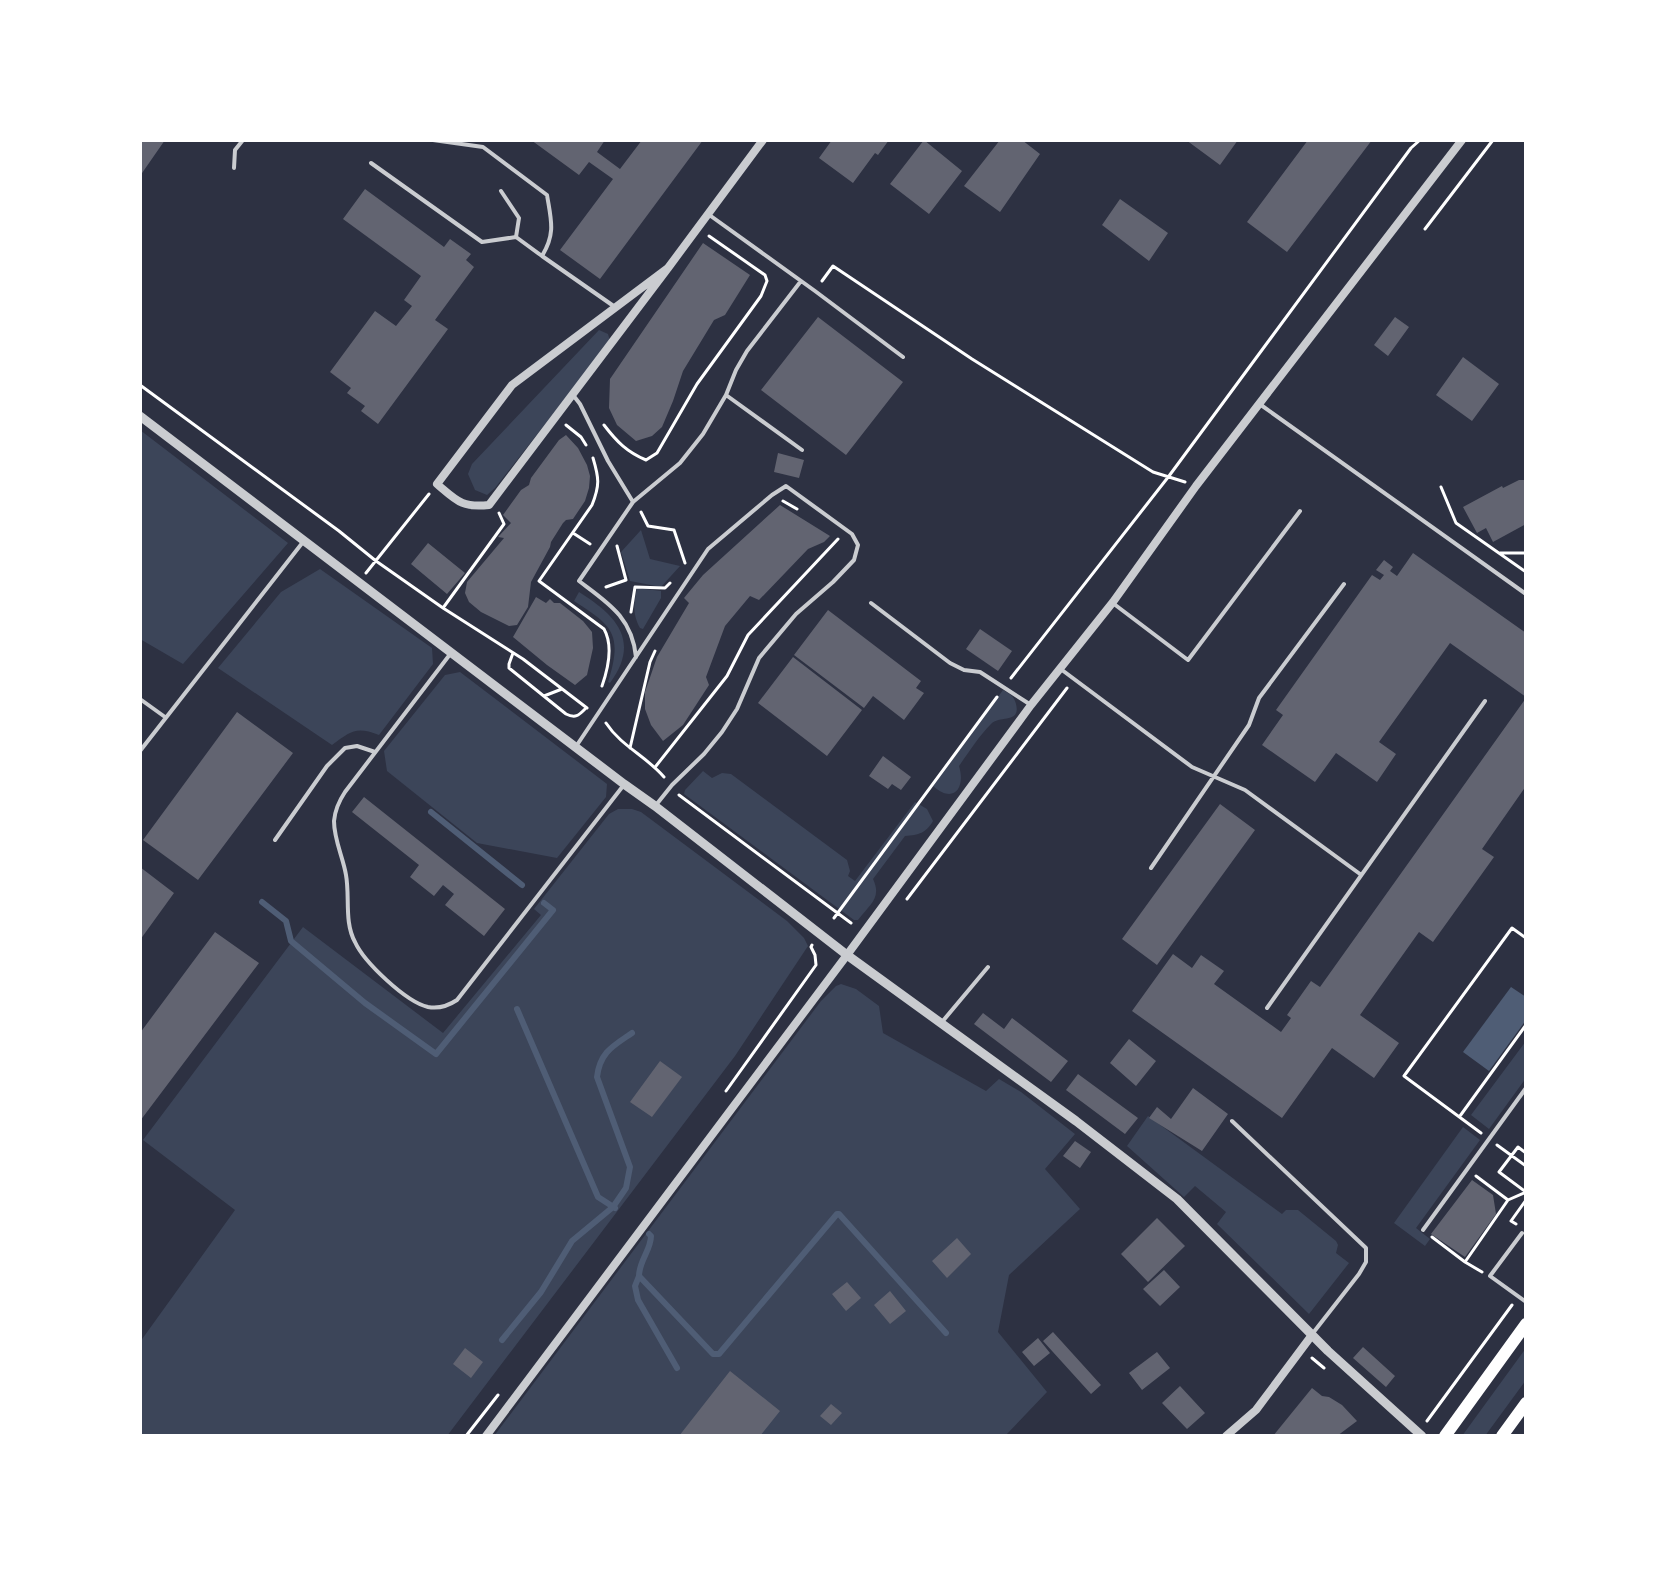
<svg xmlns="http://www.w3.org/2000/svg" width="1666" height="1576" viewBox="0 0 1666 1576" font-family="'Alegreya Sans',sans-serif">
<style>
.green{fill:#3c4559}
.water{fill:#4f5d75}
.lines{fill:none;stroke-linecap:round;stroke-linejoin:round}
.stream{stroke:#4f5d75;stroke-width:6}
.building{fill:#626471}
.path{stroke:#fff;stroke-width:3}
.service{stroke:#caccd0;stroke-width:4}
.minor{stroke:#caccd0;stroke-width:8}
.tertiary{stroke:#caccd0;stroke-width:9}
.primary{stroke:#fff;stroke-width:12}
</style>
<rect width="100%" height="100%" fill="#2d3142"/>
<path class="green" d="M599 330 608 334 610 341 495 488 487 495 475 490 468 474 472 464Z
M140 430 288 543 183 664 140 639Z
M641 530 650 559 680 566 661 587 630 581 621 552Z
M320 569 432 648 433 664 379 735C356 726 351 731 332 745L218 668 281 592Z
M637 588 661 591V598L643 629 640 628C632 613 634 603 637 588Z
M579 592C616 615 641 641 610 683L608 682C623 634 613 626 574 601Z
M460 672 607 784 606 797 557 858 477 843 387 771 384 751 445 675Z
M1003 690C1010 694 1014 696 1016 704 1021 724 1000 715 991 724 979 736 969 752 959 766 966 789 953 804 933 786Z
M703 771 712 778 722 773 731 774 847 860 850 871 848 876 855 881 915 802 927 809 933 821C926 833 919 835 905 836L873 879C882 898 870 904 858 920H854L684 794 685 790Z
M618 809H632L641 812 787 921 804 938 808 946 735 1056 447 1436H140V1342L235 1210 143 1140 303 927 443 1033 541 915 534 909 609 814Z
M841 984 856 989 879 1006 883 1033 986 1091 999 1079 1021 1092 1075 1134 1045 1169 1080 1209 1009 1275 998 1332 1047 1392 1005 1436H494L821 1001 836 986Z
M1526 1041V1078L1489 1129 1471 1115Z
M1148 1116 1282 1214 1286 1210H1298L1336 1241 1338 1245 1336 1253 1349 1263 1309 1314 1217 1224 1226 1212 1195 1186 1184 1197 1127 1146Z
M1463 1127 1480 1140 1416 1228 1430 1239 1425 1246 1394 1223Z
M1526 1348V1380L1485 1436H1462Z"/>
<path class="water" d="M1511 987 1526 997V1020L1489 1071 1463 1052Z"/>
<g class="lines">
<path class="stream" d="M431 812 522 885
M262 902 286 921 291 941 365 1003 436 1054 553 910 544 903
M517 1009 598 1197 615 1208
M649 1234 651 1236C651 1250 639 1261 639 1276L713 1354H719L837 1214H839L946 1333
M639 1276 635 1286 638 1300 677 1368
M502 1340 541 1292 572 1241 613 1207 626 1188 630 1167 597 1077C600 1052 613 1046 632 1033"/>
</g>
<path class="building" d="M140 140H165L140 176Z
M531 140H605L597 152 620 169 642 140H703L600 279 560 250 613 179 589 162 579 175Z
M832 140H889L878 155 875 153 853 183 819 158Z
M924 140 962 171 929 214 890 184Z
M1000 140H1022L1040 154 1000 212 964 186Z
M1186 140H1238L1220 165Z
M1308 140H1372L1287 252 1247 222Z
M365 189 444 247 450 239 471 254 466 260 474 267 435 320 448 329 378 424 361 411 365 406 347 393 351 388 330 372 375 311 396 326 412 306 404 300 421 276 343 219Z
M1120 199 1168 233 1149 261 1102 225Z
M703 243 750 275 725 315 714 320 683 371 673 401 662 427 652 436 636 441 617 425 609 408 610 379Z
M818 317 903 382 846 455 761 390Z
M1395 317 1409 327 1388 356 1374 345Z
M1463 357 1499 384 1472 421 1436 395Z
M566 435 578 448 587 465 590 476 589 488 585 501 573 519 566 520 563 523 551 542 550 547 531 582 528 607 517 625 509 626 481 612 469 602 465 593 467 582 504 538 498 537 511 523 503 515 521 490 529 485 531 478 559 440Z
M778 453 804 460 799 478 774 472Z
M1519 480H1526V524L1493 542 1486 528 1477 533 1463 507 1502 486 1503 488Z
M780 505 830 536 824 542 808 549 759 600 750 596 725 626 706 677 709 685 683 725 663 741 651 725 645 709V692L657 657 689 603 684 598 703 575Z
M428 543 465 573 447 594 411 564Z
M1413 553 1526 633V697L1450 643 1379 742 1396 754 1377 782 1336 753 1315 782 1262 745 1283 715 1276 710 1372 575 1380 580 1384 575 1376 570 1384 560 1393 567 1390 571 1397 576Z
M536 597 546 603 550 599 554 603H560L583 621 592 632 593 648 587 675 575 685 547 665 513 637Z
M828 610 921 681 916 688 924 693 904 720 873 696 864 708 794 655Z
M980 629 1012 651 998 671 966 649Z
M793 657 862 710 827 756 758 703Z
M1526 698V786L1482 849 1494 857 1433 942 1419 932 1360 1015 1399 1043 1374 1078 1332 1048 1282 1118 1132 1011 1173 954 1192 968 1201 955 1224 971 1214 984 1281 1032 1291 1018 1287 1015 1311 981 1320 987Z
M237 712 293 753 198 880 143 840Z
M883 756 911 777 901 790 892 784 888 789 869 776Z
M364 797 505 909 484 936 445 905 454 894 443 885 434 896 410 877 419 865 352 812Z
M1220 804 1255 830 1157 965 1122 939Z
M140 867 174 893 140 940Z
M215 932 259 963 140 1121V1033Z
M983 1013 1004 1029 1012 1018 1068 1061 1051 1082 974 1024Z
M1129 1039 1156 1061 1136 1086 1110 1063Z
M660 1061 682 1077 652 1117 630 1102Z
M1078 1074 1138 1118 1125 1134 1066 1090Z
M1193 1088 1228 1114 1202 1151 1149 1118 1157 1107 1171 1119Z
M1075 1141 1091 1152 1080 1168 1063 1156Z
M1472 1180 1493 1195 1496 1214 1465 1257 1431 1234Z
M1157 1218 1185 1246 1148 1282 1121 1254Z
M957 1238 971 1254 947 1278 932 1261Z
M1164 1270 1180 1287 1160 1306 1143 1289Z
M847 1282 861 1298 846 1311 832 1294Z
M890 1291 906 1311 890 1324 874 1305Z
M1053 1332 1101 1385 1091 1394 1043 1341Z
M1038 1338 1050 1353 1034 1366 1022 1352Z
M1363 1347 1395 1376 1386 1387 1353 1358Z
M465 1348 483 1362 471 1378 453 1364Z
M1157 1352 1170 1368 1142 1390 1129 1373Z
M730 1371 780 1411 760 1436H679Z
M1180 1386 1205 1413 1187 1429 1162 1403Z
M1312 1388 1322 1396 1329 1397 1342 1405 1357 1421 1337 1436H1273Z
M831 1404 842 1413 831 1425 820 1416Z"/>
<g class="lines">
<path class="path" d="M1425 229 1493 140
M822 281 833 266 972 359 1153 472 1185 482
M140 385 339 531 376 561 443 608 523 659 587 708
M566 425 581 437 586 445
M604 425C617 442 627 452 646 460L657 453 697 384 761 296 767 281 765 275 709 236
M593 458C599 478 600 485 592 505L539 581 604 629C613 645 608 669 602 686
M1441 487 1456 523 1526 572
M783 501 797 509
M641 512 648 526 674 530 685 563
M573 533 590 544
M1500 553H1526
M366 573 429 494
M606 587 626 580 617 546
M443 608 504 524 499 513
M631 612 635 587 665 588 670 583
M513 653 509 664V668L566 714C576 719 579 715 586 708
M1011 678 1169 476 1411 148 1420 140
M544 696 562 689
M606 723C621 746 646 756 664 777
M630 748 650 662 655 651
M656 766 727 676 748 635 838 539
M679 795 851 923
M907 899 1067 688
M834 918 997 697
M726 1091 816 965 815 955 811 947 812 945
M1460 1116 1526 1025
M1481 1133 1404 1076 1512 928 1526 938
M1497 1145 1526 1166
M1526 1153 1518 1147 1499 1172 1526 1192
M1508 1200 1526 1192
M1516 1224 1511 1221 1526 1200
M1432 1237 1465 1262 1482 1272
M1465 1262 1508 1200 1476 1176
M1312 1358 1324 1368
M1427 1421 1512 1305
M466 1436 498 1395"/>
<path class="service" d="M371 163 482 242 516 237 542 256C556 233 551 220 547 195L483 147 433 140
M234 168 235 150 243 140
M501 191 519 218 516 237
M708 214 815 291 903 357
M542 256 615 307
M573 395 580 404 608 461 633 502 579 581C608 603 632 617 636 657
M726 395 802 450
M1261 405 1526 594
M633 502 680 463 703 434 726 395 736 370 747 351 801 281
M871 603 950 663 964 670 980 672 1031 705
M1114 604 1188 660 1300 511
M451 653 345 792C339 801 335 810 334 821 334 840 343 857 346 875 350 897 344 922 355 942 364 962 406 1002 428 1007 439 1009 448 1006 457 1000L623 786
M1062 670 1192 767 1245 790 1360 874
M140 699 165 717
M577 745 708 549 772 495 786 486 852 534 858 545 854 560 833 582 796 614 759 658 737 709 722 732 704 754 672 785 656 805
M140 751 303 542
M275 840 327 766 345 748 357 746 375 752
M1151 868 1249 725 1259 698 1344 584
M1267 1008 1485 701
M942 1022 988 967
M1232 1121 1366 1248V1262L1359 1274 1313 1333
M1423 1230 1526 1088
M1522 1233 1490 1276 1526 1302"/>
<path class="minor" d="M668 268 489 505C462 508 457 501 437 484L512 385 668 268 763 140
M486 1436 847 955 1031 705 1113 602 1196 486 1462 140
M1226 1436 1256 1410 1312 1335"/>
<path class="tertiary" d="M140 416 624 784 655 806 847 955 1076 1121 1177 1199 1328 1351 1422 1436"/>
<path class="primary" d="M1445 1436 1526 1324
M1502 1436 1526 1403"/>
</g>
<rect width="1666" height="1576" fill="none" stroke="#ffffff" stroke-width="284"/>
</svg>
